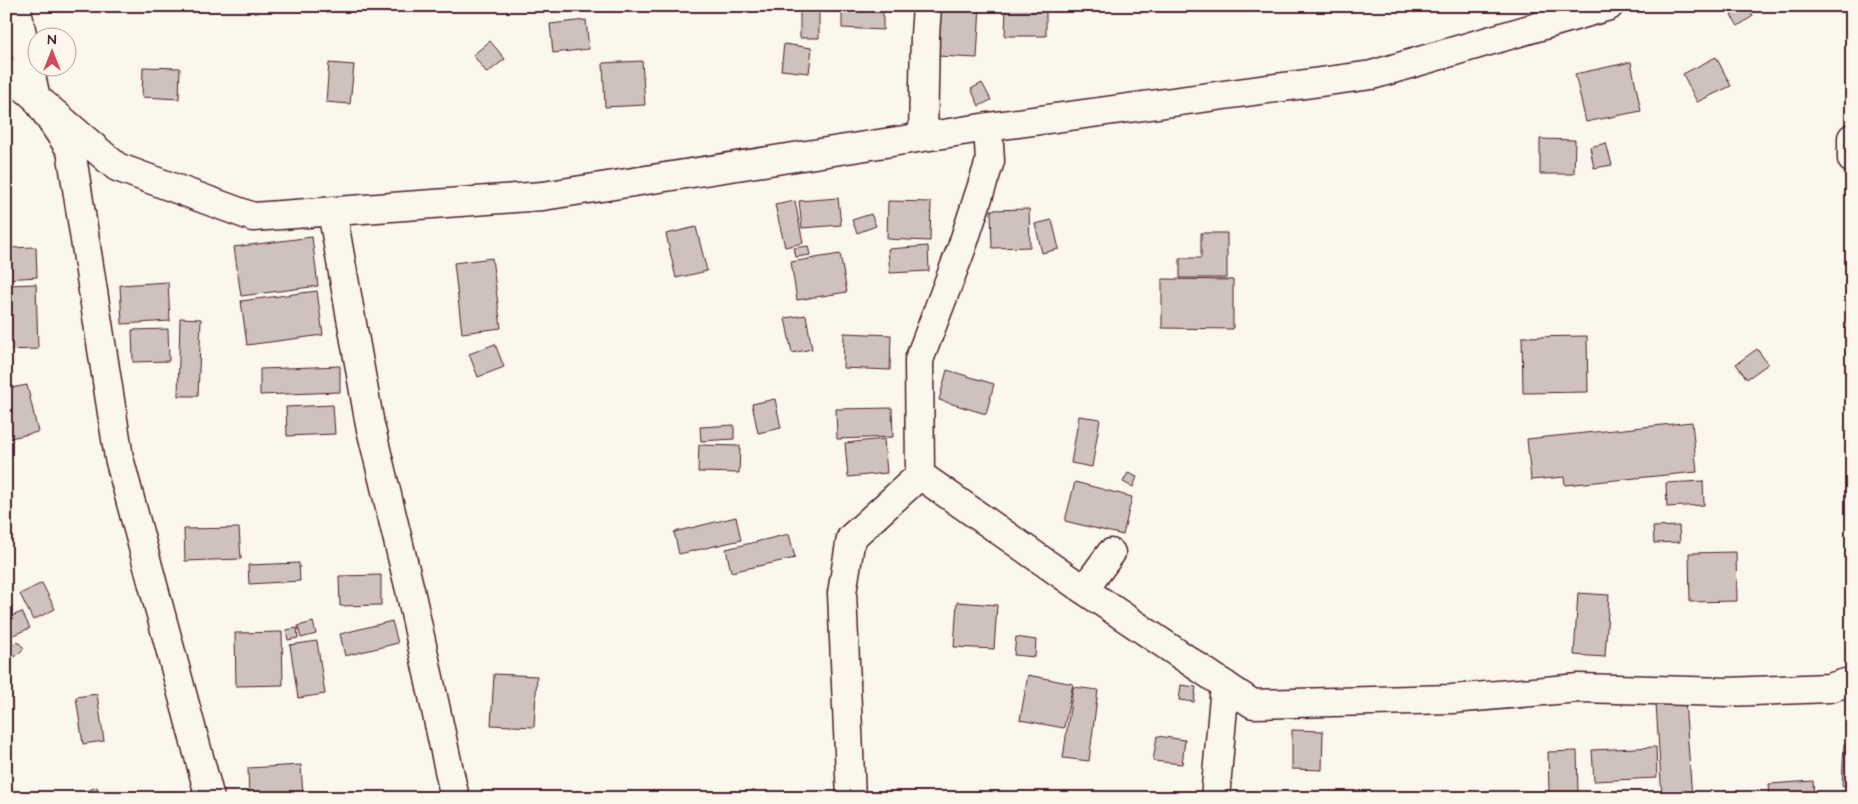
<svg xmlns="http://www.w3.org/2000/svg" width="1858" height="804" viewBox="0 0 1858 804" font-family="'Architects Daughter',sans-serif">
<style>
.building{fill:#cfc2bc;stroke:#4a1f2b}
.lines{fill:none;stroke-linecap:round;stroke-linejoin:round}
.minor-casing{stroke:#4a1f2b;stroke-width:31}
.minor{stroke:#fbf7ec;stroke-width:28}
</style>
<rect width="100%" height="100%" fill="#fbf7ec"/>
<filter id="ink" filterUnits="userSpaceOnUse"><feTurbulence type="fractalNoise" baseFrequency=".02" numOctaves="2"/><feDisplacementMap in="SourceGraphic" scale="10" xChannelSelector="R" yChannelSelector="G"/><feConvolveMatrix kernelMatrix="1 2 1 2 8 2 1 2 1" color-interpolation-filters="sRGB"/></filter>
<g filter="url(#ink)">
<path class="building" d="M800 6H819V38H800Z
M842 6H883V30L842 28Z
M940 6H980L977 58 937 56Z
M1006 6H1046V36H1005Z
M1744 6H1746L1753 16 1738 26 1731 15Z
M586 20 589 49 553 53 550 24Z
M490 41 505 59 487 73 473 55Z
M784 44 812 48 809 73 781 70Z
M1716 57 1731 86 1697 102 1683 74Z
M642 61 645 105 605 107 603 63Z
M1631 62 1641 111 1586 122 1575 74Z
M329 63 354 65 350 104 326 102Z
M143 67 180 68 179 99 142 97Z
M982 83 991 100 979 106 971 89Z
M1540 139 1575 140 1574 174H1540Z
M1606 143 1612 165 1594 168 1590 147Z
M838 198 841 225 802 228 799 201Z
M795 201 803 243 785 247 775 205Z
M888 201 931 202 930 241 887 239Z
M1029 209 1030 247 992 248 991 210Z
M871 214 876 226 857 233 852 220Z
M1052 220 1059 249 1042 253 1035 224Z
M696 227 707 271 676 278 666 234Z
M1201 233H1227V278H1180V258H1201Z
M312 237 318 286 241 296 234 247Z
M808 246 810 255 796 257 794 248Z
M928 246 929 271 890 273 888 249Z
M36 247 37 277 6 279V248Z
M840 254 847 292 797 300 791 262Z
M492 258 501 328 462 333 454 263Z
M1162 279 1233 280V329L1162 328Z
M168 282 170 321 122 324 120 285Z
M36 284 38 349 6 350V285Z
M317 291 323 335 247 345 241 301Z
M806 315 812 349 792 353 785 318Z
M180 318 201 319 198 396H178Z
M168 329 169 361 133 362 132 330Z
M844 333 891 335 890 370 843 368Z
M1587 336 1588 392 1523 393 1522 337Z
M495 344 504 367 478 377 469 354Z
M1757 349 1768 364 1747 379 1736 364Z
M340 366V392L260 395V369Z
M947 370 994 384 986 414 939 400Z
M27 385 38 432 6 439V389Z
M775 399 781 428 758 433 752 404Z
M333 405 335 434 287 436 286 407Z
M892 408 893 437 837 439 836 409Z
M1079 416 1100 419 1092 467 1071 463Z
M1692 422 1697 472 1565 485 1564 477 1531 480 1527 439Z
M734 425V439L701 441 700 427Z
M884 439 887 473 848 477 845 443Z
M699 445 740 446 739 473 698 472Z
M1128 473 1137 477 1133 487 1123 482Z
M1703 481 1704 505 1667 507 1666 483Z
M1075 482 1132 497 1123 535 1065 521Z
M736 517 741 540 679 554 674 532Z
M1679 526 1680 542 1654 543 1653 527Z
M239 528 241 559 185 561 184 529Z
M789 534 795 558 731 572 726 549Z
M1736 552 1737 601 1690 602 1689 553Z
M299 563 300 581 249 584 248 565Z
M381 575V605L340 606 339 576Z
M42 583 55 609 33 620 20 594Z
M1578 593 1609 595 1605 657 1574 655Z
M957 602 997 605 994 649 954 647Z
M22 612 30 628 6 638V618Z
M392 621 398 643 345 656 340 634Z
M313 622 316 634 301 638 298 626Z
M297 628 298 638 288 640 286 630Z
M282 632 283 685 236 686 235 633Z
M1016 637 1036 640 1035 657 1014 655Z
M17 641 24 648 15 657 7 651Z
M317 641 325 694 298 698 290 645Z
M494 674 537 676 534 727 491 725Z
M1028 675 1073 684 1064 728 1020 720Z
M1181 685 1196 687 1194 702 1179 700Z
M1073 687 1098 690 1089 761 1063 758Z
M97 694 104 741 83 744 76 697Z
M1685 701 1692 798H1662L1656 703Z
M1292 730 1323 731 1322 770 1292 769Z
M1157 736 1185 740 1182 764 1153 761Z
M1844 744H1852V786H1842Z
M1656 747 1657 778 1594 781 1592 750Z
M1577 751 1578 792 1549 793 1548 752Z
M301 765 303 798H249L248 768Z
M1813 781 1814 798H1770L1769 784Z
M97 787 100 798H67Z"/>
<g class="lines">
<g class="minor-casing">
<path id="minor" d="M16 6 36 98 71 150 119 458 210 798
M6 72 117 167 253 217 543 196 988 127 1372 75 1609 6
M988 127 990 161 962 247 919 360 920 475 1084 590
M923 137 925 35 927 6
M1852 138V159
M332 211 370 425 410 590 455 798
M1111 553 1084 590 1253 704 1452 699 1579 688 1727 692 1829 688 1852 681
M851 798 842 593 851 538 920 475
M1215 798 1225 685"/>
</g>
<use href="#minor" class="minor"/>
</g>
</g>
<rect width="1858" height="804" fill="none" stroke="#fbf7ec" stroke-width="25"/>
<rect x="12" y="12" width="1833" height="779" fill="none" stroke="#4a1f2b" stroke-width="2" filter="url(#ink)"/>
<g transform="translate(52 52)"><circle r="24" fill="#fbf7ec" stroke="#b4a19f"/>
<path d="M0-4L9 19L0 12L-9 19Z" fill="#d1495b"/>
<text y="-8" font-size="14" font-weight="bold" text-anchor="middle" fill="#4a1f2b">N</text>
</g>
</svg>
